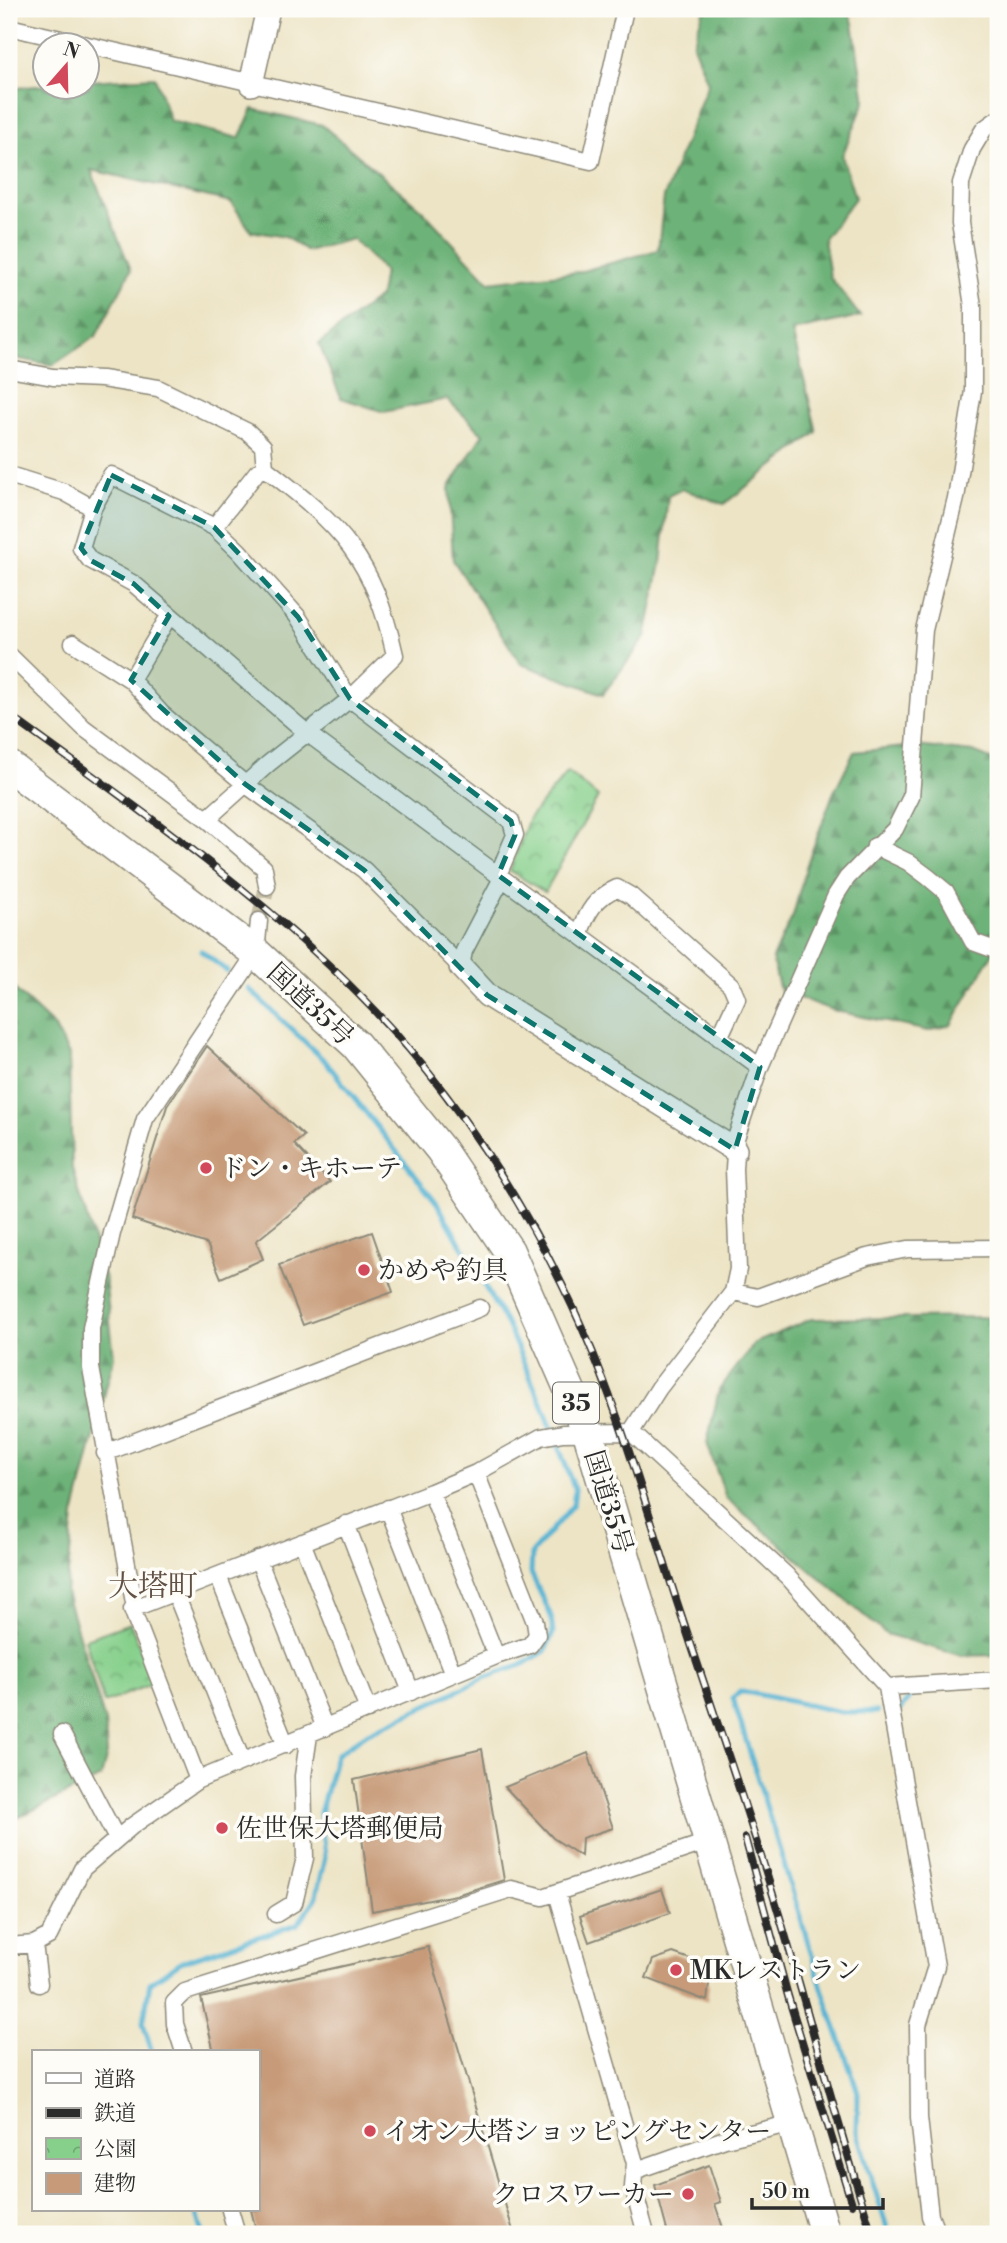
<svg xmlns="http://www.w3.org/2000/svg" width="1007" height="2243" viewBox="0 0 1007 2243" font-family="'Libre Bodoni','Noto Serif JP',serif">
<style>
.forest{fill:url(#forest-firs);stroke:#4c6e52;stroke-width:2}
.park{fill:url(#park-crowns);stroke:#597e5c;stroke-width:2}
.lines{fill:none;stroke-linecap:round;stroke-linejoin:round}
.stream{stroke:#53b2d2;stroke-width:5}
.building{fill:#c79b79}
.street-tunnel{stroke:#c6bfa6;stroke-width:16;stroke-dasharray:16 8;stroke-linecap:butt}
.street-casing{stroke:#8c8878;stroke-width:19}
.secondary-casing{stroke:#8c8878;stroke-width:26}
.highway-casing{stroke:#8c8878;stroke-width:33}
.street{stroke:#fff;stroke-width:16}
.secondary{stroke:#fff;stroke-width:23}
.highway{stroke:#fff;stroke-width:30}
.rail-casing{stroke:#2b2b2b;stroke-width:8}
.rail{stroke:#fdfcf7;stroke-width:5;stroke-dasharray:16;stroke-linecap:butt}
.marked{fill:#0f766e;fill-opacity:0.2;stroke:#0f766e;stroke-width:5;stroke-dasharray:14 9;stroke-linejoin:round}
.poi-dot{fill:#d1495b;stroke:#fdfcf7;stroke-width:2.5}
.labels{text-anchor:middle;stroke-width:7;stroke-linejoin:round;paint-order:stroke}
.shield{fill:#fdfcf7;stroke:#6a6a68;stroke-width:2}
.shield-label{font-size:24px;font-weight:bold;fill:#2b2b2b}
.street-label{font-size:26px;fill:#2b2b2b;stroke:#fdfcf7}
.poi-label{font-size:26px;fill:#2b2b2b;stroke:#fdfcf7;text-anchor:start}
.quarter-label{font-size:30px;fill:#625246;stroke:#fdfcf7}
</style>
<defs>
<pattern id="forest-firs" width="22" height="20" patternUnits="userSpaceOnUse" patternTransform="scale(1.75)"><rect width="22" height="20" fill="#6db278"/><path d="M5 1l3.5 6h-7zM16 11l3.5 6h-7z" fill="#5a9163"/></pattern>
<pattern id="park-crowns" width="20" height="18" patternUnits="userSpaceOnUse" patternTransform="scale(1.75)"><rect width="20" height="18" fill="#87d08c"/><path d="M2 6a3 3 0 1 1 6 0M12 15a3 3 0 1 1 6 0" fill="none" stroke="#6fa973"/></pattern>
</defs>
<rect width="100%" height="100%" fill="#fdfcf7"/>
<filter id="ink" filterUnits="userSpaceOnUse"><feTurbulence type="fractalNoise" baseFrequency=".0143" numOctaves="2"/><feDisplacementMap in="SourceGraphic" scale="14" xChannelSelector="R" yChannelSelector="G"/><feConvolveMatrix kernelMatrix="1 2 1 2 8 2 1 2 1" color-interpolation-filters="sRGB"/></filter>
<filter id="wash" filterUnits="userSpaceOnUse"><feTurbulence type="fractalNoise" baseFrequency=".00686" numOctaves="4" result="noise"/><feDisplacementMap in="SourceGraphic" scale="28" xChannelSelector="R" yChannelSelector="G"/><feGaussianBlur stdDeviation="1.57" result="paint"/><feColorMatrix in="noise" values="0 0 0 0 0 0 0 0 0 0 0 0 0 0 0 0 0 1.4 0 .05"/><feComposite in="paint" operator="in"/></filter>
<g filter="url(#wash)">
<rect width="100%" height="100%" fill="#ede4c5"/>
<path class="forest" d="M704 9H847L853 23 865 101 842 156 855 198 824 239 830 277 860 316 792 331 817 432 724 504 682 489 668 496 661 563 646 637 603 694 521 664 453 560 449 488 483 434 447 399 384 412 341 398 319 344 380 296 384 271 352 239 307 251 285 237 251 231 231 202 91 170 131 270 96 336 53 365 9 357V89L45 85 46 88H88V81L155 77 170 121 239 138 253 109 322 125 422 210 489 282 579 272 658 250 664 197 708 83 693 45Z
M916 746 973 752 998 762V944L951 1025 928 1031 832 1010 780 991 772 958 793 916 806 867 833 794 854 752Z
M9 984 54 1026 69 1055 72 1168 105 1279 114 1357 74 1516 66 1593 105 1722 107 1754 101 1777 9 1822Z
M998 1317V1655L962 1656 886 1634 726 1498 707 1443 719 1390 755 1343 811 1319Z"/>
<path class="park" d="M568 772 598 797 545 892 510 871 529 818Z
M130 1623 154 1683 104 1703 85 1639Z"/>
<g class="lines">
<path class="stream" d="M201 951 227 971
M900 1710 913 1693 919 1692
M877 1712H841L751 1693 740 1692 733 1698 822 1988 858 2092 857 2133 889 2234
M152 2052 143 2023 150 1983 181 1962 298 1924 315 1900 325 1857 320 1813 336 1755 368 1733 484 1678 522 1665 545 1651 553 1633 551 1616 531 1573 532 1553 573 1505 575 1490 545 1411 508 1327 437 1203 326 1062 249 989
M196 2210 203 2234"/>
</g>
<g id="blocks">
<path class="building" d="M207 1046 304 1136 294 1144 330 1182 256 1241 263 1259 221 1278 207 1244 132 1219 167 1106Z
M372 1232 393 1292 303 1325 279 1265Z
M482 1749 504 1880 456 1895 372 1911 354 1780Z
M588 1753 613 1828 582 1838 581 1856 553 1838 505 1787Z
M662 1889 670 1913 589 1942 580 1916Z
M428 1947 514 2234H257L251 2210H257V2052H214L201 1998Z
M673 1953 701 1963 709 1984 707 2001 646 1978 653 1960Z
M709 2165 721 2202 715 2204 725 2234H668L655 2185Z"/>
</g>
</g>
<g filter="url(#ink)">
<use href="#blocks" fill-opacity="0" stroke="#8c8878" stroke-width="2"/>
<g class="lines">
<path class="street-tunnel" d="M259 921 267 886"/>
<g class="street-casing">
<path id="street" d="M9 27 591 161 625 9
M9 369 53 377 102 379 158 388 248 432 263 446 265 468
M9 475 64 492 93 508 81 548 90 560 134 584 307 733 498 875
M93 508 111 475 214 527 239 551 298 617 350 699 268 764 207 819
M214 527 257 472 265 468C342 527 373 558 395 655L350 699 511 821 515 835 498 875 502 878 760 1067
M169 616 131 680 161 713 245 784 364 870 461 967
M73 643 131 680
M9 655 84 728 207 819 264 868 267 886
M875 846 908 862 928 877 946 892 973 942 998 951
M580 933C587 912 596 897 617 888L631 896 731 985 737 999 719 1038
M461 967 464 951 502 878
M733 1292 758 1297 867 1257 908 1249 998 1248
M631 1432 787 1576 887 1687 936 1966 918 2025 919 2118 930 2216 937 2234
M105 1453 480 1308
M476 1473 535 1622 537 1635 530 1645 496 1656
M431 1492 496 1656 198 1780 132 1609 431 1492 476 1473 541 1437 563 1433 631 1432 659 1388 733 1292 738 1269 734 1169 736 1138 760 1067 836 895 847 878 895 829 911 797 924 630 956 498 973 391V306L960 223 961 183 972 149 984 129 998 119
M388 1508 453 1674
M346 1524 411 1692
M302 1542 368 1710
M258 1559 325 1728
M218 1576 286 1745
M175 1592 242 1761
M135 1608 91 1368V1328L112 1233 145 1119 256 953 259 921
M887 1687 998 1680
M62 1734 117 1839
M557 1893 635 2163 633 2187 646 2234
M276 1914 294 1903 305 1858 303 1776 309 1735
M34 1944 39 1984
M9 1946 34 1944 49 1936 82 1869 132 1826 198 1780
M184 2052 175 2024 174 2003 185 1992 511 1889 543 1897 710 1841
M634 2171 725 2139 793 2123
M230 2210 237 2234"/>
</g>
<g class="secondary-casing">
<path id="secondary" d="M251 84 268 9
M461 967 487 995 735 1150"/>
</g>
<g class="highway-casing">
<path id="highway" d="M9 766 256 953 356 1045 441 1150 509 1251 588 1432 825 2234"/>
</g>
<use href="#street" class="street"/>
<use href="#secondary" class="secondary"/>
<use href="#highway" class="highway"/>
<g class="rail-casing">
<path id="rail" d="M9 715C164 828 329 939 445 1094 505 1173 555 1262 593 1353 626 1434 650 1519 677 1602 712 1708 749 1814 781 1921 812 2025 839 2131 872 2234
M745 1838 788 1996 852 2204"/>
</g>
<use href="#rail" class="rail"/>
</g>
</g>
<path class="marked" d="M111 475 214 527 298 617 350 699 511 821 515 835 498 875 760 1067 735 1150 487 995 364 870 245 784 131 680 169 616 134 584 90 560 81 548Z"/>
<g class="poi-dot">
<circle cx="206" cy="1168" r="7"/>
<circle cx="364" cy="1270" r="7"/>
<circle cx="222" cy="1828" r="7"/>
<circle cx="676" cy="1970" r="7"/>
<circle cx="370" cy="2131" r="7"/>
<circle cx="688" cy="2194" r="7"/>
</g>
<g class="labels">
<rect class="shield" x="553" y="1382.5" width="46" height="41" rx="5"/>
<g class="shield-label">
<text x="576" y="1411">35</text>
</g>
<g class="street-label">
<text transform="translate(311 1004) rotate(43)" y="9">国道35号</text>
<text transform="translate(609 1502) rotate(73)" y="9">国道35号</text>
</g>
<g class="poi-label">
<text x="220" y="1177">ドン・キホーテ</text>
<text x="378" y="1279">かめや釣具</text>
<text x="236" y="1837">佐世保大塔郵便局</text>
<text x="690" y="1979">MKレストラン</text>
<text x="384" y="2140">イオン大塔ショッピングセンター</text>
<text x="674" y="2203" text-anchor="end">クロスワーカー</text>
</g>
<g class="quarter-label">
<text x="153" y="1596">大塔町</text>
</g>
</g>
<rect width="1007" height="2243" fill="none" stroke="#fdfcf7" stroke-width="35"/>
<rect x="32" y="2050" width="228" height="161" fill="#fdfcf7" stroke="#a9a8a5" stroke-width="2"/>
<rect x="46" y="2073" width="35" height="10" fill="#ffffff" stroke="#a9a8a5" stroke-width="2"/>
<text x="94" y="2086" font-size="21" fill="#2b2b2b">道路</text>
<rect x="46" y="2108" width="35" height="10" fill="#2b2b2b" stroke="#a9a8a5" stroke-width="2"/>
<text x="94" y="2120" font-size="21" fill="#2b2b2b">鉄道</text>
<rect x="46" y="2138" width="35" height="21" fill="url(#park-crowns)" stroke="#a9a8a5" stroke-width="2"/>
<text x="94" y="2156" font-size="21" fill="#2b2b2b">公園</text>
<rect x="46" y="2173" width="35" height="21" fill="#c79b79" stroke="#a9a8a5" stroke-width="2"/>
<text x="94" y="2190" font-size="21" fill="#2b2b2b">建物</text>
<g transform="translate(66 66) rotate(20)"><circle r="33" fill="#fdfcf7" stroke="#a9a8a5" stroke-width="2"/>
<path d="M0-5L12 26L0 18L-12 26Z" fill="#d1495b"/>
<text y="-10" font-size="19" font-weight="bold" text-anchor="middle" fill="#2b2b2b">N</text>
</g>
<path d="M752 2198v10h131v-10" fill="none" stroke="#2b2b2b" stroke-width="3.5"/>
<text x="762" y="2198" font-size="21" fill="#2b2b2b" stroke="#fdfcf7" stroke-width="5" paint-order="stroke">50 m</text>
</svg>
